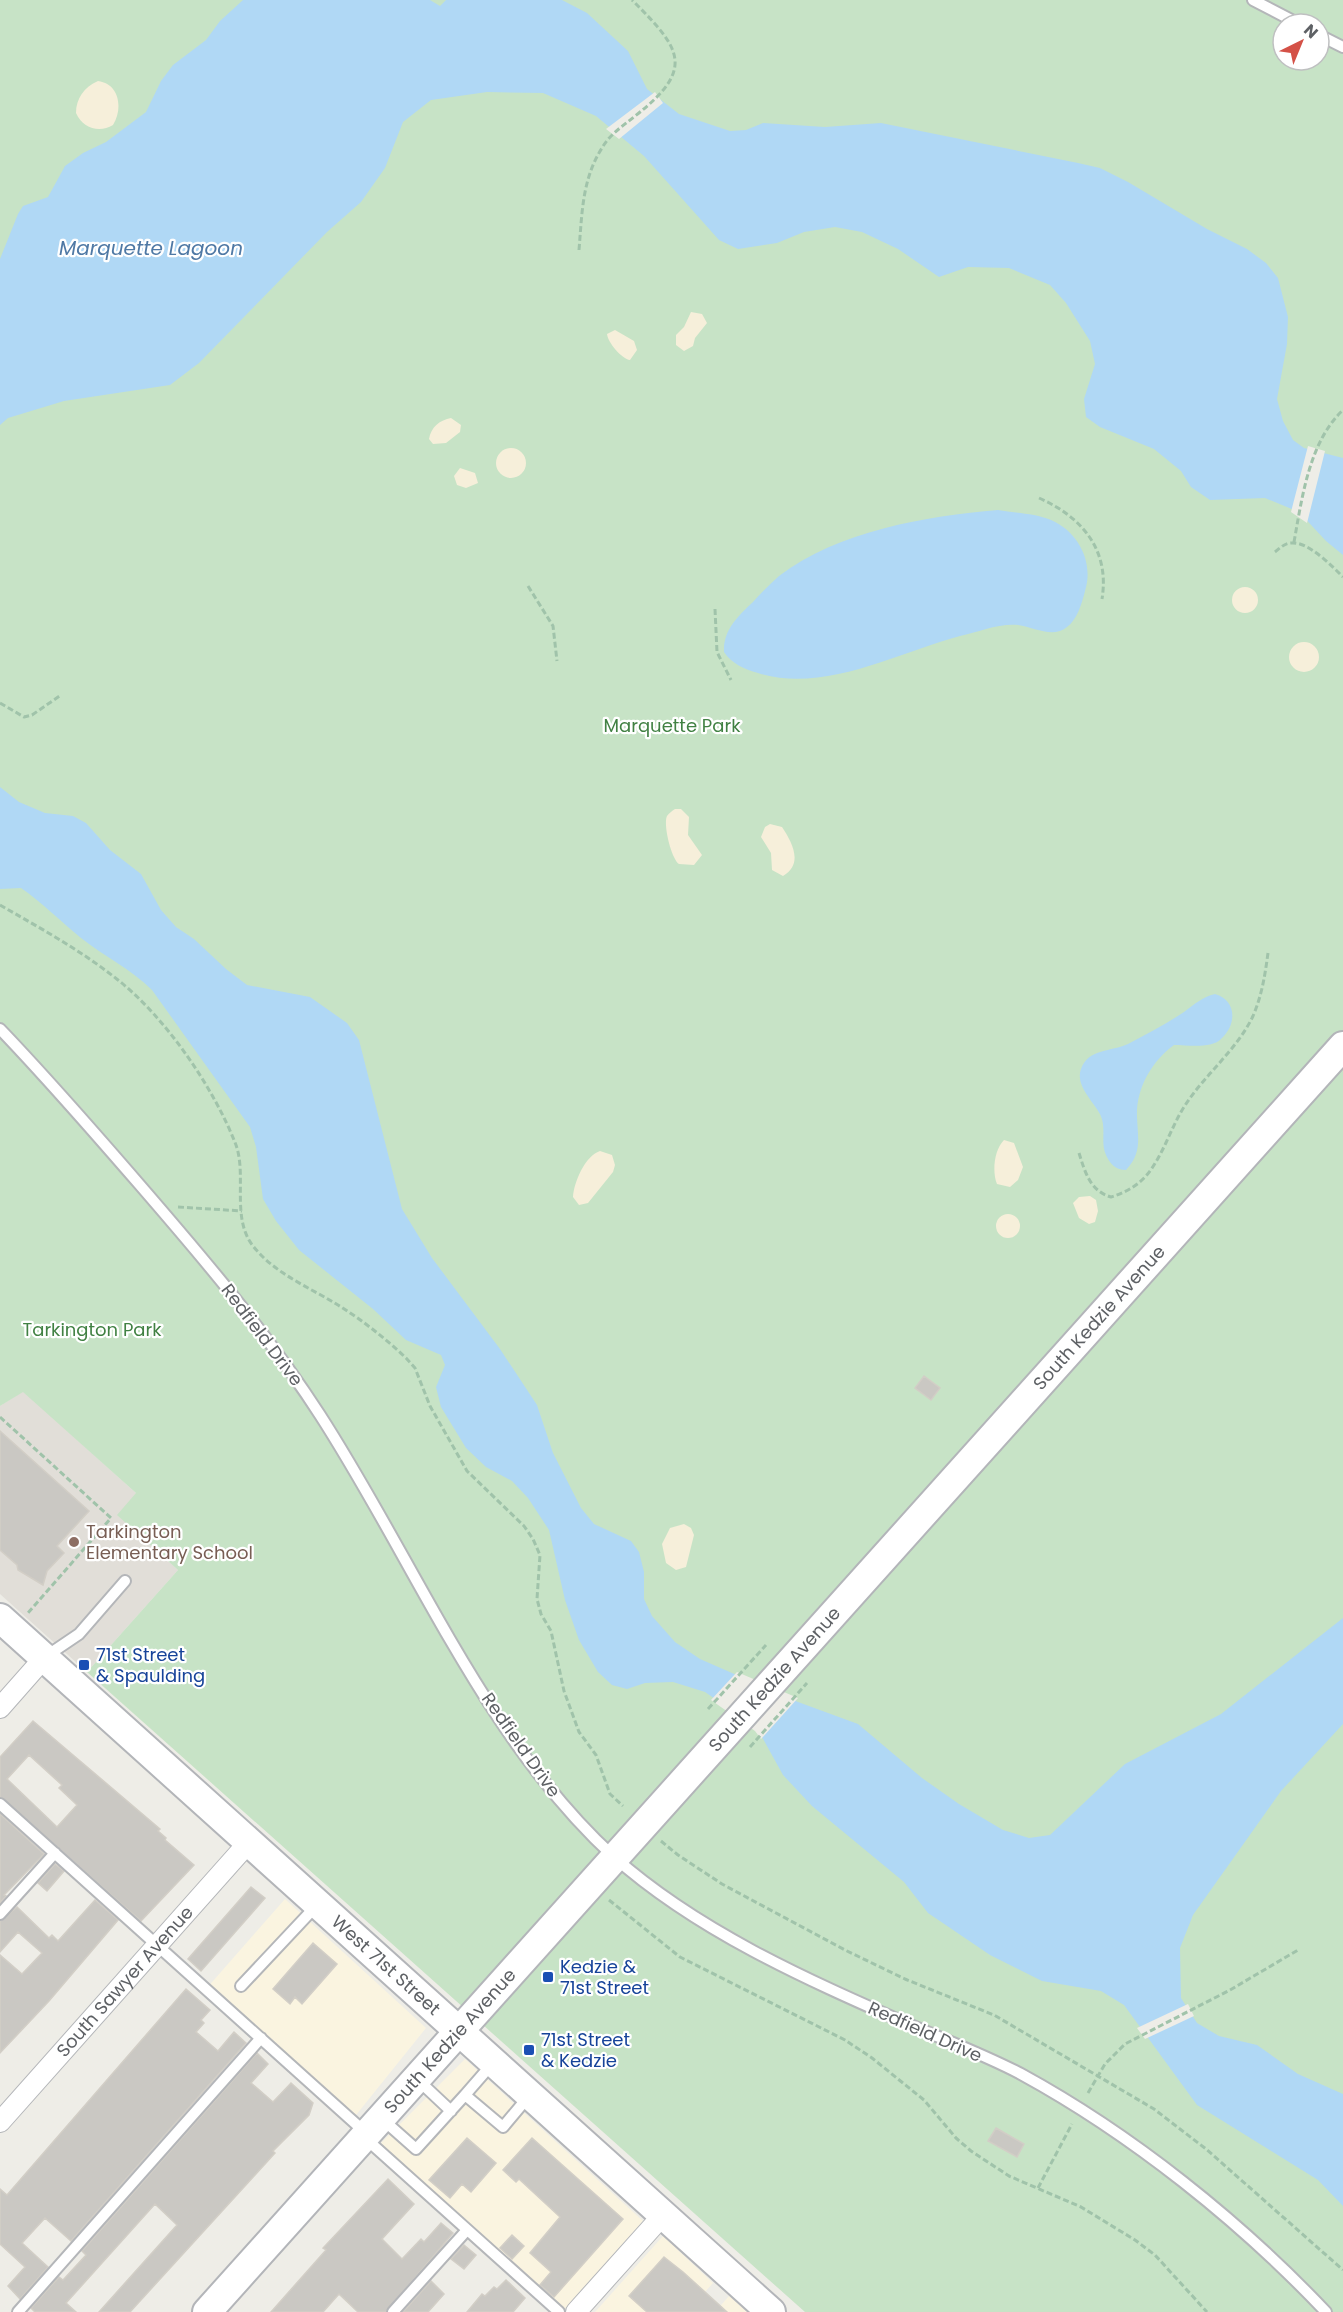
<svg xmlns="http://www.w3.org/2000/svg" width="1343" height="2312" viewBox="0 0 1343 2312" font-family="Poppins,sans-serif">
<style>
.commercial{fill:#faf4e0}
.education{fill:#e1ded8}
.green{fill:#c7e3c6;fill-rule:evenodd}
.sand{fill:#f6efda}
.water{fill:#b0d8f5}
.pier{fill:#eeede7}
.building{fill:#cac8c3;stroke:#d2cec6;stroke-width:1.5;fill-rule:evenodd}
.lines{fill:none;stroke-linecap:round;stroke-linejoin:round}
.lane-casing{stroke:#b4b6b9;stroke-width:14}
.street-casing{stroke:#b4b6b9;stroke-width:22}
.secondary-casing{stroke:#b3b5b9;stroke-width:32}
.path{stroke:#a0c3aa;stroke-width:3;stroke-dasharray:6 3;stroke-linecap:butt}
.lane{stroke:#fff;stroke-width:10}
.street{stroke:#fff;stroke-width:20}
.secondary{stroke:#fff;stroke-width:28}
.education-dot{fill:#8d6e63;stroke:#fff;stroke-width:2}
.transit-dot{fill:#1a4fb4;stroke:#fff;stroke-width:2}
.labels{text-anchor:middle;stroke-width:4.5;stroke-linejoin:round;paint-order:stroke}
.park-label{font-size:18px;fill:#418143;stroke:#fff}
.street-label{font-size:18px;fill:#5e6165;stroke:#fff}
.education-label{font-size:18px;fill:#785e54;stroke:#fff;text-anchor:start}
.transit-label{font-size:18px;fill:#164399;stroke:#fff;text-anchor:start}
.water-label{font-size:20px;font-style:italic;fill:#4f79a5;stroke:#fff}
</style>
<rect width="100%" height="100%" fill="#eeede7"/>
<path class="commercial" d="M285 1899 426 2028 352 2120 206 1989Z
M465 2059 643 2221 562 2312 376 2148Z
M663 2236 713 2283 687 2312H595Z
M729 2296 747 2312H715Z"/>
<path class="education" d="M23 1391 137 1494 118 1515 178 1570 87 1672 0 1594V1406Z"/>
<path class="green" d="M0 0H1343V2312H805L87 1672 178 1570 117 1515 136 1493 23 1392 0 1406ZM1283 24H1319V60H1283Z"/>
<path class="sand" d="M98 81C120 84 123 109 113 125 100 133 83 129 76 113 76 99 84 87 98 81Z
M691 312 702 314 707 323 695 338 693 346 684 351 676 345V335L684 327Z
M615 330 634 341 637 350 630 360C622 359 608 343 607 334Z
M451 418 461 425 460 432 446 443 433 444 429 439C431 427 440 420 451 418Z
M496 463a15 15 0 1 1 30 0a15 15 0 1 1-30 0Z
M460 468 475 473 478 483 466 488 457 485 454 476Z
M1232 600a13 13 0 1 1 26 0a13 13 0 1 1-26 0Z
M1289 657a15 15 0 1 1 30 0a15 15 0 1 1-30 0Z
M675 809H681L689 817 688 835 702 855 694 865 679 864C671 858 663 824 667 816 669 813 672 811 675 809Z
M770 824 782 827C792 842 804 864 783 876L772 870 771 853 761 837 765 827Z
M1004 1140 1014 1143 1023 1167 1018 1180 1010 1187 997 1184C992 1172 994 1150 1004 1140Z
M600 1151 612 1155 615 1165 613 1172 588 1203 579 1205 573 1197C574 1182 585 1156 600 1151Z
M1090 1196 1096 1200 1098 1211 1095 1222 1089 1224 1079 1218 1073 1203 1079 1197Z
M996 1226a12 12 0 1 1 24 0a12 12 0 1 1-24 0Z
M684 1524 691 1528 694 1535 686 1567 676 1570 666 1563 662 1544 670 1528Z"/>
<path class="water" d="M243 0H430L440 6 446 0H562L587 13 628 51 647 89 679 114 730 131 746 130 763 123 825 127 881 123 1078 163 1100 168 1128 182 1207 229 1247 249 1266 263 1278 278 1288 317 1287 344 1277 399 1283 421 1293 440 1304 448 1343 458V555L1326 541 1299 512 1265 498 1210 500 1191 487 1181 471 1154 449 1100 427 1086 417 1084 399 1095 364 1090 341 1066 303 1050 285 1009 268 968 267 939 277 898 249 862 232 835 227 804 232 777 243 738 249 719 240 644 156 596 116 543 93 487 92 431 100 403 122 385 168 361 202 327 232 199 363 170 385 64 401 8 418 0 425V259L18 214 23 206 48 197 65 166 83 153 106 142 146 112 161 81 173 65 206 40 220 21Z
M998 510C1015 513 1035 513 1051 520 1079 532 1094 563 1085 591 1082 603 1077 620 1067 627 1053 639 1034 627 1018 625 1000 623 978 632 960 636 897 653 823 694 758 673 744 669 732 664 724 652 723 630 738 616 753 602 761 593 770 584 779 576 838 531 926 516 998 510Z
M0 787 19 802 45 813 73 816 86 823 110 850 141 874 161 910 176 927 194 939 226 969 247 985 310 997 347 1023 359 1040 402 1209 432 1258 500 1349 537 1405 553 1453 581 1508 594 1524 631 1541 639 1552 644 1572V1599L652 1616 675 1642 700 1659 798 1702 858 1724 922 1778 959 1804 1003 1830 1029 1838 1050 1835 1125 1764 1221 1714 1343 1618V1724L1281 1791 1193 1915 1180 1948 1181 1998 1197 2023 1219 2036 1257 2045 1298 2074 1343 2094V2206L1318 2180 1197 2105 1124 2005 1101 1991 1042 1981 990 1955 928 1913 904 1882 812 1806 783 1775 757 1728 705 1692 673 1682 645 1683 627 1689 612 1685 598 1672 579 1640 565 1600 549 1530 528 1498 512 1481 486 1467 466 1448 441 1407 436 1387 445 1365 441 1355 406 1340 373 1309 299 1250 276 1221 263 1199 256 1147 250 1127 152 990C131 969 105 957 81 938 61 922 43 903 21 888L0 889Z
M1215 994C1237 1000 1237 1025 1221 1039 1211 1049 1188 1045 1174 1045 1152 1061 1136 1088 1137 1117 1138 1139 1142 1153 1126 1170 1116 1170 1110 1164 1106 1155 1100 1142 1107 1128 1100 1114 1093 1101 1075 1085 1081 1069 1089 1048 1111 1052 1128 1044 1147 1034 1166 1024 1184 1012 1195 1004 1202 997 1215 994Z"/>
<path class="pier" d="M655 92 663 103 619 139 606 129Z
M1308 446 1325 451 1307 523 1291 512Z
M737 1672 798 1698 761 1739 755 1731 711 1700Z
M1188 2004 1194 2016 1145 2039 1137 2028Z"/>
<path class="building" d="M924 1376 940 1388 931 1400 915 1388Z
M0 1431 89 1511 57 1546 64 1553 47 1571 43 1585 18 1570 17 1565 0 1550Z
M33 1721 160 1829 158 1831 166 1838 165 1840 194 1865 141 1921 0 1797V1757ZM29 1755 62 1785 59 1788 77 1805 57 1827 7 1779Z
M0 1814 44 1854 4 1895 6 1896 0 1903Z
M55 1864 64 1871 47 1891 38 1883Z
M251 1887 265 1898 201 1971 188 1959Z
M95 1900 118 1920 49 2001 0 2053V1955L22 1974 42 1953 18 1932 0 1952V1921L17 1907 49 1938 52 1935 58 1941Z
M313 1943 337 1964 302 2004 295 1997 290 2004 273 1989Z
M186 1989 210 2010 201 2020 204 2023 196 2032 218 2051 234 2032 246 2043 71 2241 45 2218 22 2243 48 2267 20 2299 8 2286 25 2267 0 2244V2189L7 2195Z
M257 2053 268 2064 251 2083 273 2102 291 2083 313 2103 309 2115 273 2151 275 2153 130 2312H99L177 2225 155 2204 66 2303 76 2312H35L31 2308 59 2277 63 2280 86 2255 82 2251Z
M996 2128 1024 2144 1017 2157 988 2141Z
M467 2138 496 2163 471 2192 462 2184 450 2198 429 2180Z
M532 2138 623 2219 554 2297 540 2285 551 2272 530 2253 560 2217 519 2179 516 2182 503 2170Z
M388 2179 414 2204 382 2239 402 2259 421 2239 424 2242 441 2223 453 2233 386 2312H358L339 2294 323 2312H271L326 2250 323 2248Z
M512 2235 524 2246 512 2259 500 2248Z
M464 2245 476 2255 464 2269 451 2259Z
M664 2257 683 2272 727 2312H647L629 2296Z
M506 2280 525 2298 513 2312H467L482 2294 485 2296 494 2287 497 2289Z
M431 2281 444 2294 428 2312H403Z"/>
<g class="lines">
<g class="lane-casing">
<path id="lane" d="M1253 0 1299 24
M1319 35 1343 47
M0 1029C48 1079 94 1132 139 1184 203 1258 267 1333 320 1415 414 1560 485 1739 613 1856 697 1931 806 1979 908 2024 945 2040 985 2055 1021 2074 1131 2134 1240 2221 1326 2312
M45 1657 79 1634 125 1581
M0 1804 366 2133
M0 1914 55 1853
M241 1986 318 1904
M492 2064 465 2095 503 2127 529 2096
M418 2080 451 2111
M381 2118 416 2149 465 2095
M365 2138 559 2312
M18 2312 261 2038
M393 2312 467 2230"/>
</g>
<g class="street-casing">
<g id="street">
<path d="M0 1708 44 1658"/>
<path id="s1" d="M0 2122 249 1842"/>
<path d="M576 2312 663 2215"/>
</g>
</g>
<g class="secondary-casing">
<g id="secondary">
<path id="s2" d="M0 1618 771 2312"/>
<path id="s3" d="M207 2312 1343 1046"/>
</g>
</g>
<path class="path" d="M579 250C582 214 582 179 602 148 610 134 623 126 635 116 697 68 680 48 632 0
M1039 498C1082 517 1110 550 1102 599
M1294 542C1302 498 1309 442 1343 410
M1275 552C1280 548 1285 543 1291 543 1308 541 1332 566 1343 577
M528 586 553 626 557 661
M715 609 717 652 731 680
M0 703 24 717 32 715 61 695
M0 905C40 928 82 951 118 980 166 1018 214 1088 236 1145 247 1176 231 1218 253 1246 275 1274 309 1287 338 1305 362 1320 385 1338 406 1358L415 1368 430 1406 467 1471 524 1526 533 1539 540 1555 537 1599 541 1614 551 1631 564 1691 579 1732 596 1755 610 1794 623 1806
M1079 1153C1085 1172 1090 1191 1111 1197 1124 1193 1136 1187 1146 1176 1162 1157 1169 1133 1181 1112 1201 1077 1236 1052 1253 1016 1262 995 1265 975 1268 953
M178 1207 242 1211
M0 1417 111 1518 28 1613
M708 1709 766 1645
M750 1747 807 1683
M661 1841 678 1855 722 1884 845 1950 905 1979 994 2015 1154 2109 1206 2149 1343 2270
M609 1900 680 1957 845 2040 872 2058 924 2100 956 2138 971 2151 1009 2176 1081 2207 1135 2240 1155 2255 1207 2312
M1088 2093 1105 2064 1125 2044 1230 1990 1298 1950
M1038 2188 1072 2124"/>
<use href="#lane" class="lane"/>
<use href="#street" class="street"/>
<use href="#secondary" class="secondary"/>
</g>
<circle class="education-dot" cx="74" cy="1542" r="6"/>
<g class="transit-dot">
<rect x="78" y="1659" width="12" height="12" rx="3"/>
<rect x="542" y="1971" width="12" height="12" rx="3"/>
<rect x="523" y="2044" width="12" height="12" rx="3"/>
</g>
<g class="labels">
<g class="park-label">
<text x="672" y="732">Marquette Park</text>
<text x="92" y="1336">Tarkington Park</text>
</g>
<g class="street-label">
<text dy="6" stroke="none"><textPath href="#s3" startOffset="1336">South Kedzie Avenue</textPath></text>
<text transform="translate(262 1335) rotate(53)" y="6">Redfield Drive</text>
<text dy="6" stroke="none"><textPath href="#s3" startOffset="850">South Kedzie Avenue</textPath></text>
<text transform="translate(521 1745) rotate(55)" y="6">Redfield Drive</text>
<text dy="6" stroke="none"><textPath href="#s2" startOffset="519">West 71st Street</textPath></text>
<text dy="6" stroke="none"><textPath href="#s1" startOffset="188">South Sawyer Avenue</textPath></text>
<text transform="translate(925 2032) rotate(24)" y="6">Redfield Drive</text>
<text dy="6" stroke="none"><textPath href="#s3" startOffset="364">South Kedzie Avenue</textPath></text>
</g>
<g class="education-label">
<text x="86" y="1538">Tarkington<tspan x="86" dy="21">Elementary School</tspan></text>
</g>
<g class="transit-label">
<text x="96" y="1661">71st Street<tspan x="96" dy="21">&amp; Spaulding</tspan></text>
<text x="560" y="1973">Kedzie &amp;<tspan x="560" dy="21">71st Street</tspan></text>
<text x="541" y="2046">71st Street<tspan x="541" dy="21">&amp; Kedzie</tspan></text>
</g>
<g class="water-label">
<text x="151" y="255">Marquette Lagoon</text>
</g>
</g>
<g transform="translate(1301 42) rotate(43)"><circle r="28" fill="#ffffff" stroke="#bfc0c1" stroke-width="1.5"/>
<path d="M0-4.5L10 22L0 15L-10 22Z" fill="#d45147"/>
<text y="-9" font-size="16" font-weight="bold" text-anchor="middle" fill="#5e6165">N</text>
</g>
</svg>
